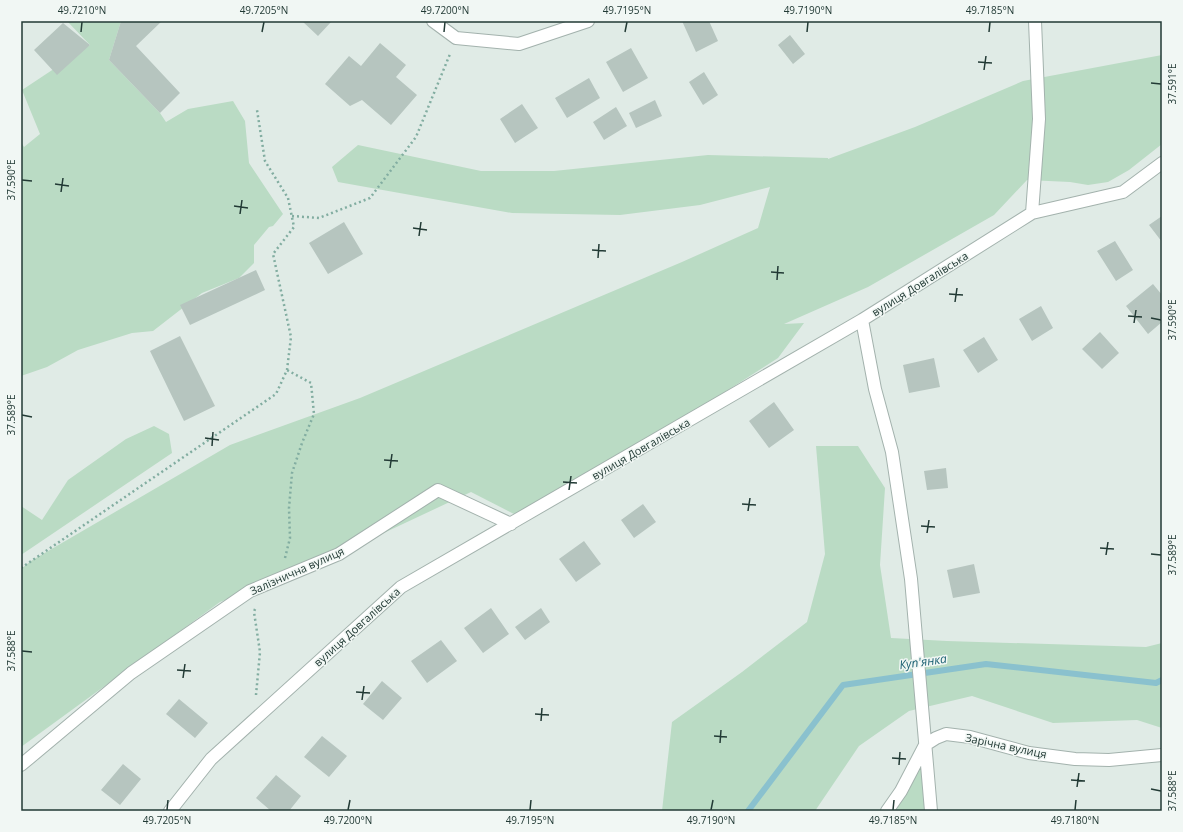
<svg xmlns="http://www.w3.org/2000/svg" width="1183" height="832" viewBox="0 0 1183 832" font-family="'Open Sans',sans-serif">
<style>
.green{fill:#badbc4}
.lines{fill:none;stroke-linecap:round;stroke-linejoin:round}
.stream{stroke:#8ac1ce;stroke-width:6}
.building{fill:#b6c5bf}
.minor-casing{stroke:#a3b2ad;stroke-width:14}
.path{stroke:#82ada1;stroke-width:2.5;stroke-dasharray:2 3;stroke-linecap:butt}
.minor{stroke:#fff;stroke-width:12}
.ticks{fill:none;stroke:#223a35;stroke-width:1.5}
.labels{text-anchor:middle;stroke-width:3;stroke-linejoin:round;paint-order:stroke}
.street-label{font-size:11px;fill:#223a35;stroke:#f1f7f4}
.water-label{font-size:12px;font-style:italic;fill:#1e6274;stroke:#f1f7f4}
.neatline{fill:none;stroke:#223a35;stroke-width:1.5}
.ticks-label{font-size:10px;text-anchor:middle;fill:#223a35}
</style>
<rect width="100%" height="100%" fill="#e0ebe6"/>
<path class="green" d="M67 21H121L109 60 160 113 166 122 188 109 233 101 245 121 249 163 283 214 273 226 269 227 254 245V263L239 278 202 293 153 331 132 333 78 350 47 367 21 376V142L24 147 40 134 22 90 90 45Z
M1162 55V144L1129 170 1108 182 1088 185 1070 182 1027 180 994 215 868 287 784 324 804 323 778 358 706 404 516 515 471 492 339 554 279 579 220 602 21 747V569L31 561 230 445 360 398 682 262 758 228 770 187 700 205 620 215 512 213 338 182 332 167 358 145 481 171H554L708 155 828 158V159L915 127 1023 81Z
M154 426 169 434 172 453 21 555V506L42 520 68 480 126 439Z
M816 446H858L885 488 880 565 891 638 947 641 1146 647 1162 643V728L1137 720 1053 723 972 696 909 711 859 746 815 811H662L672 722 742 672 807 622 825 554Z
M925 745 931 811H880Z"/>
<g class="lines">
<path class="stream" d="M748 811 843 685 986 664 1156 683 1162 680"/>
</g>
<path class="building" d="M121 21H162L136 46 180 93 160 113 109 60Z
M302 21H332L318 36Z
M682 21H709L718 41 696 52Z
M63 23 90 45 57 75 34 50Z
M790 35 805 54 793 64 778 45Z
M380 43 406 65 396 77 417 95 391 125 362 100 350 106 325 84 349 56 361 66Z
M631 48 648 78 623 92 606 62Z
M704 72 718 95 703 105 689 82Z
M589 78 600 98 567 118 555 98Z
M655 100 662 116 636 128 629 113Z
M522 104 538 128 515 143 500 119Z
M616 107 627 126 604 140 593 122Z
M1162 216V242L1149 225Z
M344 222 363 254 328 274 309 243Z
M1115 241 1133 270 1116 281 1097 251Z
M256 270 265 290 190 325 180 305Z
M1153 284 1162 295V322L1148 334 1126 306Z
M1041 306 1053 328 1032 341 1019 319Z
M1100 332 1119 353 1102 369 1082 349Z
M180 336 215 406 184 421 150 351Z
M984 337 998 360 978 373 963 350Z
M934 358 940 387 909 393 903 365Z
M774 402 794 430 769 448 749 421Z
M946 468 948 488 927 490 924 471Z
M643 504 656 522 634 538 621 520Z
M584 541 601 564 576 582 559 559Z
M974 564 980 593 953 598 947 570Z
M491 608 509 634 483 653 464 628Z
M541 608 550 622 525 640 515 627Z
M441 640 457 661 427 683 411 661Z
M382 681 402 698 383 720 363 704Z
M179 699 208 723 195 738 166 714Z
M322 736 347 756 329 777 304 757Z
M123 764 141 779 120 805 101 790Z
M276 775 301 796 289 811H271L256 798Z"/>
<g class="lines">
<g class="minor-casing">
<path id="minor" d="M433 21 456 38 519 44 588 21
M1032 213 1039 119 1035 21
M862 320 875 389 892 452 911 579 931 811
M21 765 131 673 250 591 339 554 438 490 511 524
M170 811 211 759 401 587 862 320 1032 213 1123 192 1162 163
M887 811 901 791 925 745 936 738 946 734 970 737 1029 753 1075 759 1109 760 1162 755"/>
</g>
<path class="path" d="M292 216 319 218 370 198 416 137 450 54
M285 558 290 538 289 508 292 473 302 443 314 414 311 383 287 370
M21 568 276 394 287 370 291 337 273 254 294 227 288 198 265 161 257 110
M255 609 254 612 260 652 256 695"/>
<use href="#minor" class="minor"/>
</g>
<path class="ticks" d="M81 32 82 22M262 32 264 22M444 32 445 22M625 32 627 22M807 32 808 22M989 32 990 22M978 62 992 63M984 70 986 56M1151 83 1161 84M22 180 32 181M55 184 69 186M61 192 63 178M234 206 248 208M240 214 242 200M413 228 427 230M419 236 421 222M592 250 606 251M598 258 599 244M771 272 784 273M777 280 778 266M949 294 963 295M955 302 957 288M1128 316 1142 317M1151 318 1161 320M1134 323 1136 310M22 415 32 417M205 438 219 440M212 446 213 432M384 460 398 461M390 468 392 454M563 482 577 483M569 490 571 476M742 504 756 505M748 511 750 498M921 526 935 527M927 533 929 520M1100 548 1114 549M1151 554 1161 555M1106 555 1108 542M22 651 32 652M177 670 191 671M183 678 185 664M356 692 370 693M362 700 364 686M535 714 549 715M541 721 542 708M714 736 727 737M720 743 721 730M892 758 906 759M899 765 900 752M1071 780 1085 781M1077 787 1079 773M1151 789 1161 791M167 810 168 800M348 810 350 800M530 810 531 800M711 810 713 800M893 810 894 800M1075 810 1076 800"/>
<g class="labels">
<g class="street-label">
<text transform="translate(920 284) rotate(-32)" y="4">вулиця Довгалівська</text>
<text transform="translate(641 449) rotate(-30)" y="4">вулиця Довгалівська</text>
<text transform="translate(297 571) rotate(-24)" y="4">Залізнична вулиця</text>
<text transform="translate(357 627) rotate(-42)" y="4">вулиця Довгалівська</text>
<text transform="translate(1006 746) rotate(12)" y="4">Зарічна вулиця</text>
</g>
<g class="water-label">
<text transform="translate(923 662) rotate(-8)" y="4">Куп'янка</text>
</g>
</g>
<rect width="1183" height="832" fill="none" stroke="#f1f7f4" stroke-width="44"/>
<rect x="22" y="22" width="1139" height="788" class="neatline"/>
<g class="ticks-label">
<text x="82" y="14">49.7210°N</text>
<text x="264" y="14">49.7205°N</text>
<text x="445" y="14">49.7200°N</text>
<text x="627" y="14">49.7195°N</text>
<text x="808" y="14">49.7190°N</text>
<text x="990" y="14">49.7185°N</text>
<text transform="translate(1172 84) rotate(-90)" y="4">37.591°E</text>
<text transform="translate(11 180) rotate(-90)" y="4">37.590°E</text>
<text transform="translate(1172 320) rotate(-90)" y="4">37.590°E</text>
<text transform="translate(11 415) rotate(-90)" y="4">37.589°E</text>
<text transform="translate(1172 555) rotate(-90)" y="4">37.589°E</text>
<text transform="translate(11 651) rotate(-90)" y="4">37.588°E</text>
<text transform="translate(1172 791) rotate(-90)" y="4">37.588°E</text>
<text x="167" y="824">49.7205°N</text>
<text x="348" y="824">49.7200°N</text>
<text x="530" y="824">49.7195°N</text>
<text x="711" y="824">49.7190°N</text>
<text x="893" y="824">49.7185°N</text>
<text x="1075" y="824">49.7180°N</text>
</g>
</svg>
